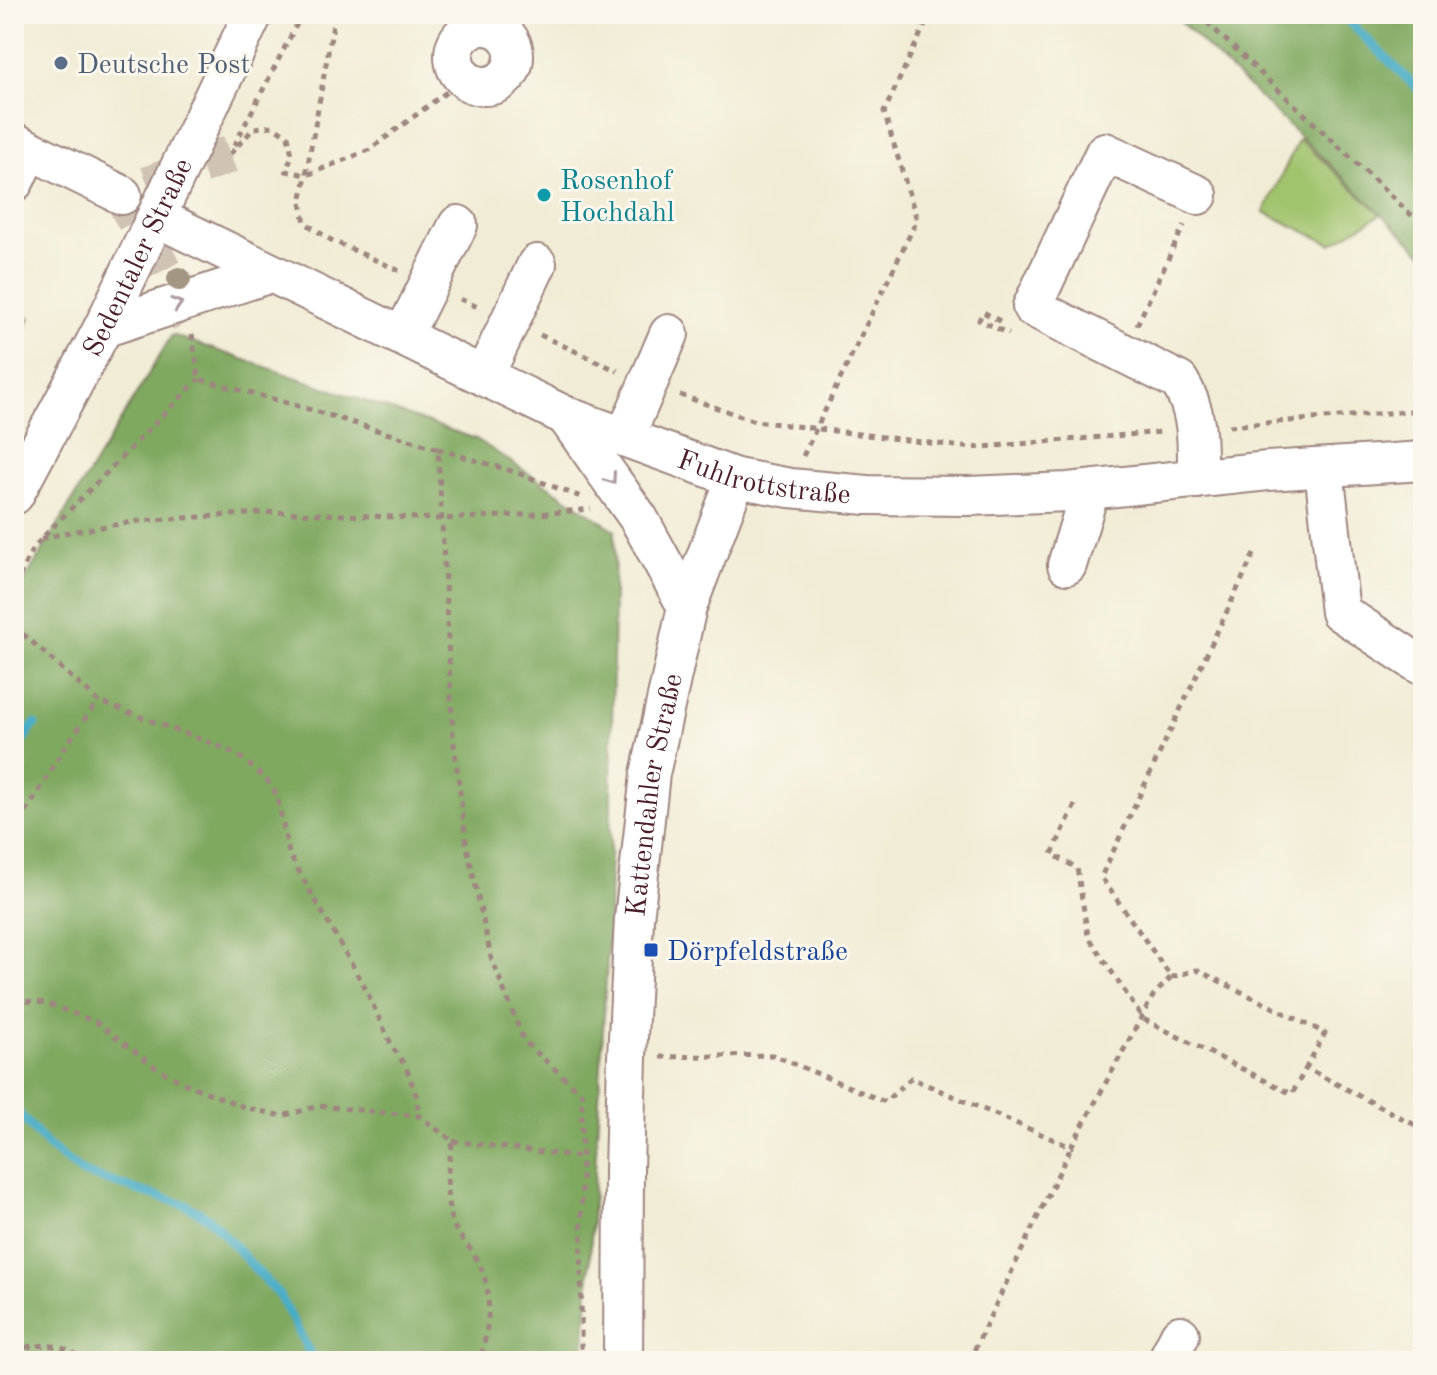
<svg xmlns="http://www.w3.org/2000/svg" width="1437" height="1375" viewBox="0 0 1437 1375" font-family="'Old Standard TT',serif">
<style>
.green{fill:#a0c36d;stroke:#75714c;stroke-width:2}
.forest{fill:#80a960;stroke:#656446;stroke-width:2}
.lines{fill:none;stroke-linecap:round;stroke-linejoin:round}
.stream{stroke:#45abc5;stroke-width:9}
.minor-tunnel{stroke:#d0c3b3;stroke-width:38;stroke-dasharray:38 19;stroke-linecap:butt}
.minor-casing{stroke:#9e8680;stroke-width:42}
.path{stroke:#9e8680;stroke-width:5;stroke-dasharray:6 6;stroke-linecap:butt}
.minor{stroke:#fff;stroke-width:38}
.tree{fill:#a39682}
.oneway{stroke:#ae9aa0}
.service-dot{fill:#5c6f8a;stroke:#fbf7ec;stroke-width:3}
.culture-dot{fill:#0f9aa8;stroke:#fbf7ec;stroke-width:3}
.transit-dot{fill:#1a4fb4;stroke:#fbf7ec;stroke-width:3}
.labels{text-anchor:middle;stroke-width:6;stroke-linejoin:round;paint-order:stroke}
.service-label{font-size:28px;fill:#4e5e75;stroke:#fbf7ec;text-anchor:start}
.culture-label{font-size:28px;fill:#0d838f;stroke:#fbf7ec;text-anchor:start}
.street-label{font-size:28px;fill:#4a1f2b;stroke:#fbf7ec}
.transit-label{font-size:28px;fill:#164399;stroke:#fbf7ec;text-anchor:start}
</style>
<rect width="100%" height="100%" fill="#fbf7ec"/>
<filter id="ink" filterUnits="userSpaceOnUse"><feTurbulence type="fractalNoise" baseFrequency=".0125" numOctaves="2"/><feDisplacementMap in="SourceGraphic" scale="16" xChannelSelector="R" yChannelSelector="G"/><feConvolveMatrix kernelMatrix="1 2 1 2 8 2 1 2 1" color-interpolation-filters="sRGB"/></filter>
<filter id="wash" filterUnits="userSpaceOnUse"><feTurbulence type="fractalNoise" baseFrequency=".006" numOctaves="4" result="noise"/><feDisplacementMap in="SourceGraphic" scale="32" xChannelSelector="R" yChannelSelector="G"/><feGaussianBlur stdDeviation="1.8" result="paint"/><feColorMatrix in="noise" values="0 0 0 0 0 0 0 0 0 0 0 0 0 0 0 0 0 1.4 0 .05"/><feComposite in="paint" operator="in"/></filter>
<g filter="url(#wash)">
<rect width="100%" height="100%" fill="#f1ecd5"/>
<path class="green" d="M1299 139 1381 214 1331 244 1264 212Z
M14 310 30 318 14 353Z"/>
<path class="forest" d="M1172 14H1423V254Z
M172 335 476 439 615 530 609 927 584 1361H14V598Z"/>
<g class="lines">
<path class="stream" d="M1341 14 1423 94
M14 752 35 724
M14 1108 48 1146 83 1173 186 1205 210 1219 280 1296 314 1361"/>
</g>
</g>
<g filter="url(#ink)">
<g class="lines">
<path class="minor-tunnel" d="M190 321 122 195 230 154"/>
<g class="minor-casing">
<g id="minor">
<circle cx="484" cy="56" r="30"/>
<path d="M14 142 122 195"/>
<path d="M14 182 29 150"/>
<path id="s1" d="M158 218 566 416 736 478 790 488 867 495 968 496 1068 492 1268 471 1423 461"/>
<path d="M103 328 271 273"/>
<path d="M403 336 458 225"/>
<path d="M484 376 537 264"/>
<path d="M566 416 639 519 687 607"/>
<path d="M625 437 669 334"/>
<path d="M1324 469 1340 612 1419 664"/>
<path d="M1197 479C1197 443 1199 412 1179 381L1032 307 1105 152 1198 195"/>
<path id="s2" d="M14 495 103 328 253 14"/>
<path d="M1067 565 1090 490"/>
<path id="s3" d="M623 1361 624 1171 627 1057 634 919 650 774 687 607 736 478"/>
<path d="M1167 1361 1180 1335"/>
</g>
</g>
<path class="path" d="M335 14 301 203 305 223 331 240 400 271
M1198 14 1423 226
M234 146 302 14
M230 154 254 128 273 126 288 136 292 155 286 171 307 175 369 150 464 79
M460 299 480 308
M1000 321 983 312 979 320 1009 334
M1137 325 1184 225
M192 334 199 379 302 407 438 449 453 735 466 842 491 957 524 1041 582 1094 581 1361
M540 335 618 371
M680 395 755 421 971 448 1163 432
M1229 426 1423 410
M438 449 515 472 581 497
M803 456 917 220 884 112 930 14
M41 539 64 533 139 521 276 512 441 519 539 514 591 509
M1254 554 1101 877 1171 977 1197 970 1325 1033 1306 1068
M14 587 31 552 41 539 199 379
M14 626 98 701 224 748 243 759 267 780 277 796 289 854 363 984 393 1048 406 1067 416 1095 419 1116
M1075 805 1052 854 1077 868 1088 936 1143 1019 1292 1094 1306 1068 1419 1127 1423 1119
M14 833 63 750 98 701
M14 1000 46 1003 96 1022 158 1069 186 1084 244 1107 282 1116 319 1106 419 1116 453 1141C447 1166 444 1196 452 1221 457 1236 469 1245 476 1258 495 1290 489 1327 480 1361
M660 1057 773 1055 885 1102 911 1078 1071 1147 1153 996 1171 977
M453 1141 582 1157
M14 1350C34 1344 67 1341 81 1361
M969 1361 1071 1147"/>
<use href="#minor" class="minor"/>
</g>
<circle class="tree" cx="179" cy="279" r="12"/>
<defs><path id="oneway-chevron" d="M-2-3.5L2.5 0L-2 3.5" fill="none" stroke-width="1.6" stroke-linecap="round" stroke-linejoin="round" transform="scale(2)"/></defs>
<g class="oneway">
<use href="#oneway-chevron" transform="translate(177 304) rotate(-18)"/>
<use href="#oneway-chevron" transform="translate(611 479) rotate(55)"/>
</g>
</g>
<circle class="service-dot" cx="61" cy="63" r="8"/>
<circle class="culture-dot" cx="544" cy="195" r="8"/>
<rect class="transit-dot" x="643" y="942" width="16" height="16" rx="4"/>
<g class="labels">
<g class="service-label">
<text x="77" y="73">Deutsche Post</text>
</g>
<g class="culture-label">
<text x="560" y="189">Rosenhof<tspan x="560" dy="32">Hochdahl</tspan></text>
</g>
<g class="street-label">
<text dy="10" stroke="none"><textPath href="#s2" startOffset="268">Sedentaler Straße</textPath></text>
<text dy="10" stroke="none"><textPath href="#s1" startOffset="662">Fuhlrottstraße</textPath></text>
<text dy="10" stroke="none"><textPath href="#s3" startOffset="568">Kattendahler Straße</textPath></text>
</g>
<g class="transit-label">
<text x="667" y="960">Dörpfeldstraße</text>
</g>
</g>
<rect width="1437" height="1375" fill="none" stroke="#fbf7ec" stroke-width="48"/>
</svg>
